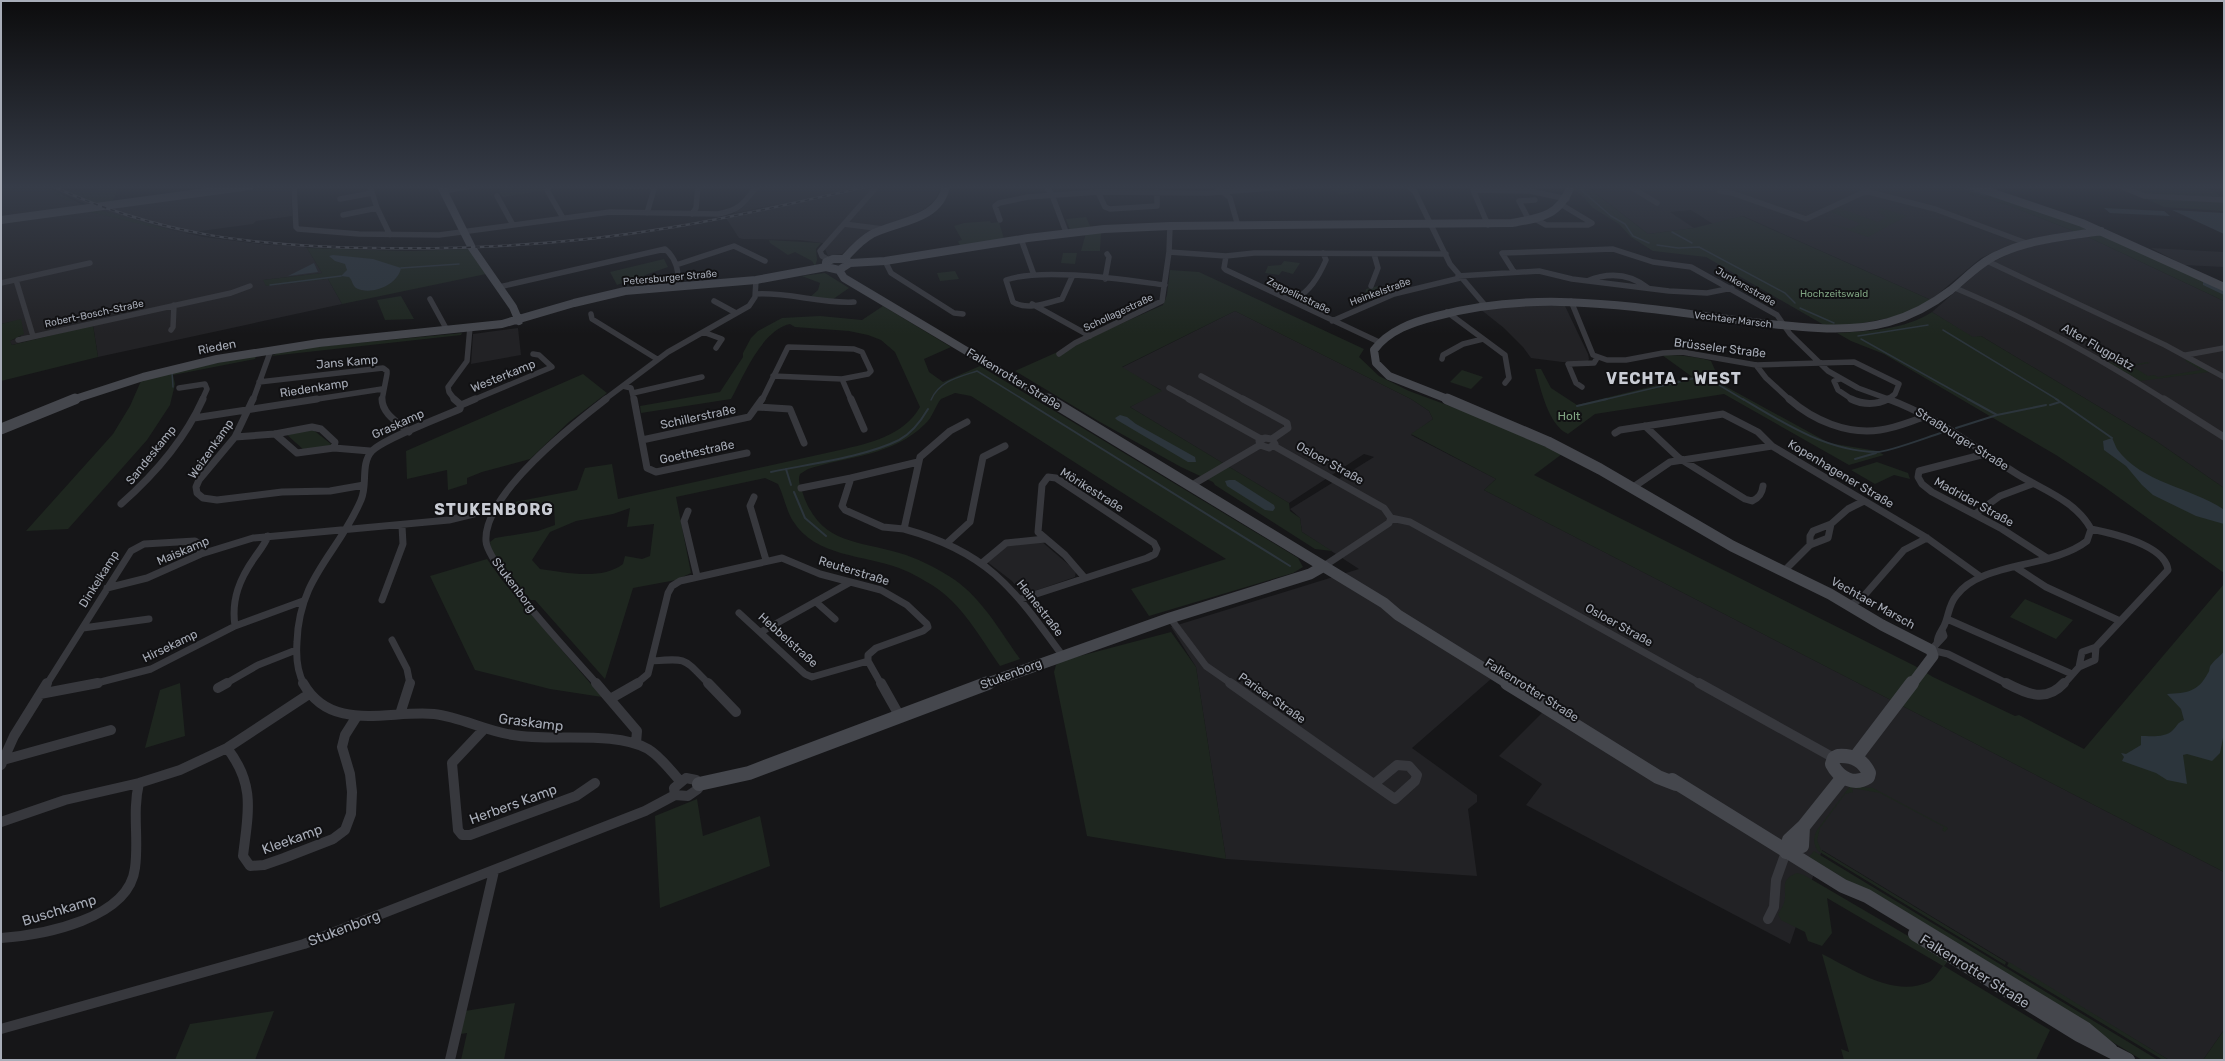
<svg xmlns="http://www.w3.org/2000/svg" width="2225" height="1061" viewBox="0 0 2225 1061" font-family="Rubik,sans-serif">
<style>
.built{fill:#222225}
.green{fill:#1e261f;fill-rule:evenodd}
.water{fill:#2c353c}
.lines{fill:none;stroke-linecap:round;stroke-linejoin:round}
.stream-far1{stroke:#2c353c;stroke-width:1.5}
.stream{stroke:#2c353c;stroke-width:2}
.river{fill:#2c353c;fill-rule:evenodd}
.street-far2{stroke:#37383d;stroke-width:5.5}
.street-far1{stroke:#37383d;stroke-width:7}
.street{stroke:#37383d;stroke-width:10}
.secondary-far2{stroke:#45474d;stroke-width:8}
.secondary-far1{stroke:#45474d;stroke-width:11}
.secondary{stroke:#45474d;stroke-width:14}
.rail-casing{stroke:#4a4c52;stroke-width:2.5}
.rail{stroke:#111113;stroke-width:1.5;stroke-dasharray:4.5;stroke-linecap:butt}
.labels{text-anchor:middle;stroke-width:4;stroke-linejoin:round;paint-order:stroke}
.far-street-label{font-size:10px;fill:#a8adb8;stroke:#111113}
.far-park-label{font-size:10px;fill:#7fa381;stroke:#111113}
.street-label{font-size:12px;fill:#a8adb8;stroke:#111113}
.park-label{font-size:12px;fill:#7fa381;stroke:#111113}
.near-street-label{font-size:14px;fill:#a8adb8;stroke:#111113}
.district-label{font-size:16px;font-weight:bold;letter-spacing:1px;fill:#c9ccd4;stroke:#111113}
</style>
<rect width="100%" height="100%" fill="#161618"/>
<path class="built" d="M40 186 68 201 73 200 85 206 86 211 204 237 269 245 412 249 539 243 608 236 700 221 794 201 735 213 734 212 743 207 759 186H873L673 228 580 240 501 247 410 250 304 247 307 248 322 273 264 280 328 279 342 304 98 357 93 325 12 345 9 341 21 337V320L1 324V196L5 191Z
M49 186H54L95 206 274 186H291L292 216 256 221 253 224 186 233 121 217 87 205Z
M882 186H941L937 197 925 209 854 243 842 254 828 256 825 249 829 244 800 240 743 239 739 238 726 218Z
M1607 186H1940L2008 205 2076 232 2007 246 1981 258 1931 300 1743 216 1713 224 1691 210 1670 212 1694 228 1648 234 1593 191 1612 189Z
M2088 237 2224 301V488L2156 441 1981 336 1973 338 1932 312 1986 265 2017 250 2035 245Z
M2151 248 2224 252V267L2184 265Z
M1503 306H1565L1588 354 1589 359 1587 363 1562 362 1531 358 1523 347 1504 328 1480 309Z
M1235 311 1411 399 1429 411 1433 419 1411 435 1496 479 1484 490 2224 872V1030L2203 1060H2169L1822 850 1790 944 1526 805 1542 784 1499 756 1543 712 1491 679 1412 748 1477 795V802L1468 809 1477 876 1226 859 1196 667 1171 627 1359 569 1302 532 1300 518 1290 509 1374 457 1364 454 1289 503 1130 407 1161 390 1121 368Z
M518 328 521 355 471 364 473 334Z
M1041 541 1076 571 1075 577 1026 594 1022 593 1012 581 986 561 1002 546Z"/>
<path class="green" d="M1 186H45L73 200 68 201 40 186 5 191 1 196Z
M54 186 70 192 119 187 112 202 91 204Z
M518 186H546L542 187 544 190 503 197 499 190Z
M1324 186H1380L1342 195Z
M1576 186H1586L1648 234 1694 228 1742 216 1931 300 1899 316 1848 326 1824 325 1706 257 1653 251 1631 237 1619 224 1593 208 1580 193 1575 191Z
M1940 186H1966L2008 199 2089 229 2076 232 2008 205Z
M2118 186 2205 188 2224 197V211L2164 207Z
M1839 208 1878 222 1886 217 1878 212 1881 208 1907 216 1868 237 1830 224 1850 229 1861 224 1831 212Z
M97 209 168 229 165 230 86 211Z
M1086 217 1091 228 1070 230 1066 219Z
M990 221 991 223 999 222 1004 239 960 246 958 241 962 240 954 226 964 223Z
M1101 232 1100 251H1081L1086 233Z
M2102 234 2224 289V301L2088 237Z
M769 240 821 243 816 249 817 260 815 266 812 261 795 252 788 255 770 243Z
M307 248 410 251 468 249 486 274 342 304 328 279 266 286 263 280 322 273Z
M1063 253H1077L1075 264 1061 263Z
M664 259 668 267 617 285 610 272Z
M1284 261 1300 263 1293 274 1282 271 1279 275 1265 273 1268 266 1281 265Z
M1170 270 1199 272 1364 349 1359 357 1379 376 1409 391 1474 415 1562 454 1534 475 1915 666 1933 677 2015 716 2019 715 2084 749 2224 584V872L1484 490 1496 479 1411 434 1433 419 1429 411 1411 399 1235 311 1122 367 1162 391 1130 407 1289 503 1290 511 1300 518 1302 532 1332 551 1315 549 1215 485 1213 482 1181 467 1100 422 1015 371 1163 305 1167 295Z
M955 271 959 279 940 281 937 273Z
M825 273 849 288 829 302 808 299 818 290 820 283 802 276Z
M1378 286 1390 292 1364 301 1366 289Z
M401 296 414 319 385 320 377 300Z
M883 306 951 347 924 359 929 372 943 382 980 366 1298 558 1303 567 1293 573 1149 616 1131 589 1226 559 971 396 955 393 941 399C935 406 933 417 925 424 893 456 848 456 808 469L800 474C797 481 801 488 803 494 821 547 862 540 906 555 923 561 940 570 955 580 983 600 1000 631 1020 659L1000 666C980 637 962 604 932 585 922 579 910 572 899 568 865 555 815 557 793 521 786 510 784 496 778 484L765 478 676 497 691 573 676 580 633 588 605 679 535 600H530C518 587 491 560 490 542L495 538 538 531 555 525 554 504 497 516 504 504 577 490 585 468 612 464 618 499 840 450C870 443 903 436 920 407L895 352 881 340 868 335 849 331 795 327 790 324C762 330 744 375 731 399L641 413 640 406 720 392 743 357V353L751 338 758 331 782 318 820 316 862 320ZM630 508 627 527 654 524 650 556 642 559 625 556 623 564C601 581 564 572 540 569L532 560 550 532 576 521 613 514Z
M1932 312 1973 337 1981 336 2156 441 2224 488V573L2103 486 2056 455 1884 354 1851 341 1837 333C1869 331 1904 330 1932 312Z
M21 319 24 334 10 341 12 345 93 325 98 357 1 381V324Z
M462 333 461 335 271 356 280 352 315 347Z
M257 355 255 359 173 375 175 384 170 405 147 440 68 529 26 531 113 434 130 406 141 381 173 372Z
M1662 355C1679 355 1694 356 1711 361L1715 370 1691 376Z
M2187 358 2222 380 2209 372 2140 381 2105 360 2118 365 2120 367 2147 362 2150 363 2132 366 2148 376 2154 375 2158 377 2201 370 2186 361 2185 359Z
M1535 369H1541L1551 388 1577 405 1714 371 1717 380 1723 385 1829 443 1877 451 1884 455 1849 465 1724 394 1595 414 1568 434C1548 425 1541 389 1535 369Z
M1462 370 1483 377 1471 389 1450 382Z
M583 374 607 393 569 422 530 459 482 472 467 478V484L448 490 447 470 407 479 406 451Z
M312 429 331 444V447L305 451 285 433Z
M1877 462 1908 473 1910 479 1894 475 1875 484 1851 470Z
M487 559 502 580 602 697 550 689 475 670 430 576Z
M2025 599 2073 620 2056 639 2010 617Z
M1171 632 1196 667 1226 859 1087 836 1054 672 1056 665 1061 661Z
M180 683 185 736 145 748 160 690Z
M1850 786 1873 788 1948 828 1945 832 1942 830 1944 827 1880 793 1852 788 1853 792 1845 794 1820 828 1817 840 1821 850 2006 962 2005 965 1818 851C1813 844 1813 838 1817 830Z
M697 799 703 836 760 816 770 866 660 908 655 816Z
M1814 851 1820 855 2158 1060H2142L1809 857Z
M1797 873 1804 875 1949 960 1944 966 2050 1030 2036 1060H1844L1841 1049 1849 1052 1822 954C1853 969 1893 998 1929 982 1934 980 1939 970 1943 966L1827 898 1832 933 1822 946 1808 941 1805 932 1781 920 1778 914C1780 911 1783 906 1784 903 1788 889 1778 880 1797 873Z
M2009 962 2169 1060H2163L2007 966Z
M515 1003 504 1060H461L467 1033 460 1034 465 1011Z
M274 1011 255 1060H175L190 1024Z
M2224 1030V1060H2203Z"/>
<path class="water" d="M2104 208 2164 211 2170 216 2110 213Z
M2172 210 2224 213V234Z
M333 255 373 259 398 267 401 268C398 285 371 296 356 288 352 285 353 281 349 277L341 276 347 270 345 264 335 261 329 256Z
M314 263 318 272 288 276Z
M1120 415 1127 417 1136 424 1195 457 1196 462H1188L1117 420 1115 418Z
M2112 438C2114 442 2115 445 2117 449 2142 483 2190 487 2223 509L2224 524 2196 516 2153 495 2142 485 2126 466 2104 450 2103 441Z
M1229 480H1235L1274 505 1275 508 1273 511 1265 510 1227 486 1225 481Z
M2224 651V733L2220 753 2212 761 2187 754 2183 755 2187 784 2167 780 2156 773 2122 761 2124 757 2121 753 2126 754 2141 745V736C2150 736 2166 738 2173 730 2178 725 2176 724 2184 720L2181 709 2167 694C2187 693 2198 692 2208 673 2210 671 2209 667 2211 665 2215 659 2221 656 2224 651Z"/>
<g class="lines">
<path class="stream-far1" d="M1580 189 1611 216 1625 224 1633 236 1649 243
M1672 232 1692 243
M1657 245 1678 248 1699 247 1785 293 1795 303
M401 268 459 264
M270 285 341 276
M1800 308 1834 323
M1943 330 2058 400
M1858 336 1928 325
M1861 339 1970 400
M172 372 173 387
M931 400C939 381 959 377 977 371L1024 400
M1603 400 1704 376 1744 400"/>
<path class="stream" d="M1022 399 1290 566
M1743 399C1785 424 1827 451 1877 452 1889 452 1930 436 1944 432
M1968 399 1997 415
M2056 399 2112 438
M2050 405 2060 402
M1577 406 1607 399
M1956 428 1997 415 2046 405
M1855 459 1876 453
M786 469 791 485
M771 472C809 464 865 457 899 440 912 433 921 421 928 409
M794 492 805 518 826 536"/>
<path class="river" d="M1954 186H1965L1989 194 1985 196Z
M2206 280 2224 288V295L2203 285V281Z"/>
<path class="street-far2" d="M294 186 296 227 298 229 359 234 439 235 610 212 718 214C740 210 744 203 757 186
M370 186 377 208 390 235
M617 186H655L647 213
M1046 186 1052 195 1066 232
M1216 186 1230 198 1238 226
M1629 186 1657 203
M1860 186 1869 192 1935 209 2029 244
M2120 186 2144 196 2224 200
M549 187 547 190 563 218
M1410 187 1415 192 1450 264 1484 304
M444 191 471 186
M1720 191 1732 193 1806 219 1862 193 1869 192
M1098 192 1105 207 1110 209 1157 206V192
M497 196 513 225
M340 199 372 193
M692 214 696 208 698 186
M343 215 377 208
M1535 219 1546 225H1588L1592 223 1562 205
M1000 220 995 206 999 203 1028 197 1098 192 1208 193 1297 186
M1529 220 1519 201 1535 200
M844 224 883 229
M1488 225 1473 190 1530 191 1567 199
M1021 239 1034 275
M1169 252 1226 256 1254 253 1446 254
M1226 256 1224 268 1226 270 1379 342
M829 260 822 256 820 251 874 190
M885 261 891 273 954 313 963 314
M1987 261 2165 345 2224 377
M676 265 734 246 765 261
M1514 272 1502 253 1613 249 1653 262 1691 267 1777 315 1790 334 1828 371 1858 388 1891 400
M1458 276 1539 271 1572 279 1669 291 1707 293 1732 288
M1072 277 1062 299C1047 303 1027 311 1013 302L1006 280C1043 267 1125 280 1165 285
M1105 279 1109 257 1107 254
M16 280 33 336
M1587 281C1609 272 1629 273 1648 288
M1 283 90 263
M1371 286 1378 268 1374 254
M499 287 665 249C676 258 680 272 677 286
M1955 288C2029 319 2098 357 2165 400
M756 294C789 292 821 304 854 302
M430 299 447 330
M714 301 736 313
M1293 301C1310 291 1318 278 1326 260L1323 253
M1571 301 1593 355 1607 360H1626L1663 353 1682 352 1756 365 1854 362 1899 384 1895 394 1887 400
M1032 304 1090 336
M1447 312 1505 355 1509 378 1505 383
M591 314 592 319 657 359
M1332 321 1394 294 1460 278
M171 330 173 327 174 305
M703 332 722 339 716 348
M18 340 231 293 250 286
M1059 354 1075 343 1162 301 1169 252 1170 226
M2186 355 2224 348
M1442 359 1443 355 1463 344 1483 339
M1756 365 1766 378 1790 400
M773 376 842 379 851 400
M1201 376 1245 400
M1840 379 1834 381 1838 390 1853 400
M259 382 383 368 387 371V374L382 400
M623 386 631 388 634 400
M1582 387 1576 383 1568 364 1594 363 1597 358
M179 388 205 384 207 389 202 400
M1169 388 1191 400
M633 393 702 377
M253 400 271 350
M311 400 382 389
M455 400 449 392 448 387 467 361 470 327
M473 400 552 367 539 355 533 354
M604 400 668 352 749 306 755 297 756 280
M762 400 788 347 854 349 862 352 871 371 868 374 842 379"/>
<path class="street-far1" d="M253 399 235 437 199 480 196 487 197 493 203 498 217 500 282 492 330 491 364 485
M382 399C382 414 399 423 409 432
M634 399 647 468 656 472 747 453
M851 399 864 429
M1189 399 1261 439
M1243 399 1287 423 1288 428 1272 439
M1789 399C1813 420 1847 435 1880 430 1896 428 1911 421 1927 416
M1851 399C1863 405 1877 405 1888 399
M1888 399C1935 416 1974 447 2017 474 2043 490 2076 501 2091 529L2087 541C2051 569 1981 561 1956 596 1950 603 1949 612 1946 621 1943 631 1938 632 1937 643
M2164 399 2224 437
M461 405 475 399
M758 407 790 409 804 443
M194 418 317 399
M967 422 950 431 920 457 904 529C988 552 1013 588 1062 655
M1645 426 1679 458 1745 499 1752 501C1759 498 1762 494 1763 486
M1615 433 1620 430 1723 414 1758 432 1772 446
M275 434 297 453 334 448
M235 437 275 434 312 427 321 429 335 442 334 448 370 451
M1265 438 1272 439 1275 444 1269 448 1260 445 1259 441Z
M642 440 749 417 762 399
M1274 446 1384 508 1391 518 1389 523 1324 566
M1985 454 1919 471 1918 477 1922 484 1932 492 2002 529 2047 558
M1192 485 1260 445
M801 488 851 478
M1632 488 1670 462 1772 446 1927 538 1981 577
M754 497 750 506 766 560
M121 504C154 475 185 439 203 399
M688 511 684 521 697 576
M1975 514 2000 496 2032 484
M1391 518 1410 522 1701 684
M904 529 883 527 845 510 842 506 851 478 918 462
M947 543 970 522 983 457 1005 446
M1810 545V536L1813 531 1831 524 1848 509 1864 501
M982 563 1006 543 1045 539
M2017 568 2046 587 2120 621
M1784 571 1810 545 1828 538 1831 524
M107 588 147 578 201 554 253 538 449 520 494 509
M1021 599 1147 558 1155 554 1157 549 1154 543 1056 478 1048 477 1042 485 1038 532 1065 555 1084 577
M382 600 403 544 402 526
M816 602 835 619
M1850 605 1862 598 1904 550 1927 538
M739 613 805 674 812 677 868 661
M1170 618 1206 666 1232 684
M1947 619 2072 674
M235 626C231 599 240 578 255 557 260 550 265 544 268 536
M83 628 149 619
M1942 630 1944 636 1931 650 1948 654 2008 684
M761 632 849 583
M392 640 407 669 410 684
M652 661C688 658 683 658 709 684
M2079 667 2082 652 2096 647 2168 570C2165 545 2111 533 2091 529
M47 684 131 551 144 544 195 541 198 543 201 554
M93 684 151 669 235 626 303 601
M225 684 258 665 296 650
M304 684C297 672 296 656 297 642 299 577 338 554 361 500 368 485 360 464 372 451 383 439 442 417 460 409L461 405 454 399
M597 684C577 661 487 565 486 541 483 495 571 426 606 399
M636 684 648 674 668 593 672 586 680 581 782 558 820 574 881 590 907 605 927 624 928 627 923 631 876 648 868 655V661L881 684
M2064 684 2079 667 2095 660 2096 647"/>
<path class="street" d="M303 683C331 733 388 710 434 714 461 717 485 731 513 735 552 742 614 730 648 749 661 757 670 770 680 781
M596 683 637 731 636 743
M708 683 736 712
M881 683 899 715
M1230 683 1395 799 1415 781 1417 775 1409 766 1397 765 1374 784
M1699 683 1834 758
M2006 683C2027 694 2046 703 2064 683
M218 688 227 683
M40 694 98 683
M610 699 638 683
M400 714 410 683
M484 729 452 763 458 830 462 835H470L576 796 595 783
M227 748C256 785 248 813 243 856L250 866 264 865 284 858 333 839 345 830 351 814 352 792 350 774 342 747 345 735 357 716
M3 760 111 730
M1 765 14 736 47 683
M686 778 696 780 698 789 688 796 675 795 674 788Z
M1 822 65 800 139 783 180 770 227 748 309 694
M1768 919 1774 907 1776 880 1786 852
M1 938C43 935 129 919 135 868 139 839 132 812 139 783
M1 1029 304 944 645 811 675 795
M450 1060 494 871"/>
<path class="secondary-far2" d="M441 186 472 248 513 307 519 321
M1973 186 2082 223 2224 287
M1 220 250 186
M833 259H844L850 263 839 270 826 267V262Z
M844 259C852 250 861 240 872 234 898 221 940 220 946 186
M850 263 885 261 1028 238 1104 229 1170 226 1512 223C1541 218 1559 216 1571 186
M839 270 844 278 1049 400
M72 400 143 377 217 359 319 343 502 324 574 303 625 291 756 280 826 267
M1450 400 1389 376 1376 363 1374 350C1389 330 1413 322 1437 316 1565 281 1690 321 1818 328 1870 331 1909 322 1951 290 1966 278 1979 263 1997 255 2029 239 2066 237 2101 231"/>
<path class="secondary-far1" d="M1048 399 1384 603 1398 615 1509 684
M1447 399 1548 442 1600 469 1732 546 1830 594 1882 625 1931 650 1933 656 1912 684
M1 429 75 399
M985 684 1170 618 1310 574 1324 566"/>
<path class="secondary" d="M1507 683 1658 777 1676 784
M1838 756C1852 755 1863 760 1869 773L1868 777C1854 786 1839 778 1832 764L1834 758Z
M1855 758 1912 683
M1672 780 1843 886 1867 896 2086 1029 2111 1050
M699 784 749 773 988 683
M1786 852 1789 840 1803 827 1843 777
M1786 852 1802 846 1803 827
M1915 934 2079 1035 2128 1060"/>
<g class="rail-casing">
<path id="rail" d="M52 186C159 235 253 246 370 248 472 250 574 244 674 227 740 216 806 200 871 186"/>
</g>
<use href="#rail" class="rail"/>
</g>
<linearGradient id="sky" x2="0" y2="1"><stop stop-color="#0c0c0d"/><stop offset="0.56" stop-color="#363c48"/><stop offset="1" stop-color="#363c48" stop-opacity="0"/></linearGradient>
<rect width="2225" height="334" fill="url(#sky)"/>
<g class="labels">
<g class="far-street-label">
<text transform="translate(670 277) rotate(-5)" y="4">Petersburger Straße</text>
<text transform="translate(1746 286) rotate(30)" y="4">Junkersstraße</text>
<text transform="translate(1380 291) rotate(-20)" y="4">Heinkelstraße</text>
<text transform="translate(1299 295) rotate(26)" y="4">Zeppelinstraße</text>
<text transform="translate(1118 312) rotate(-25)" y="4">Schollagestraße</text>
<text transform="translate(94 313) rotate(-12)" y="4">Robert-Bosch-Straße</text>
<text transform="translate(1733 319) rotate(7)" y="4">Vechtaer Marsch</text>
</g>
<g class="far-park-label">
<text x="1834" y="297">Hochzeitswald</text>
</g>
<g class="street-label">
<text transform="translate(217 347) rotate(-11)" y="4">Rieden</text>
<text transform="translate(2098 347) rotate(30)" y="4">Alter Flugplatz</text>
<text transform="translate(1720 348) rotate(7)" y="4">Brüsseler Straße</text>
<text transform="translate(347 362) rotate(-5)" y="4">Jans Kamp</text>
<text transform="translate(503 376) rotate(-22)" y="4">Westerkamp</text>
<text transform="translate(1014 379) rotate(31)" y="4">Falkenrotter Straße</text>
<text transform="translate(314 388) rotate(-9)" y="4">Riedenkamp</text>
<text transform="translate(698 417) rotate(-12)" y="4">Schillerstraße</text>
<text transform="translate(398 424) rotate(-24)" y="4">Graskamp</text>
<text transform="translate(1962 439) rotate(32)" y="4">Straßburger Straße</text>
<text transform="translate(211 449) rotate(-55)" y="4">Weizenkamp</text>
<text transform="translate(697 452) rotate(-12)" y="4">Goethestraße</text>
<text transform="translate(151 455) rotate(-51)" y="4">Sandeskamp</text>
<text transform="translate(1330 463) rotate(29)" y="4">Osloer Straße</text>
<text transform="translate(1841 474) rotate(31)" y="4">Kopenhagener Straße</text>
<text transform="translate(1092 490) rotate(32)" y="4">Mörikestraße</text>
<text transform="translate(1974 502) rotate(29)" y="4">Madrider Straße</text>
<text transform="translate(183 551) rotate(-23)" y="4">Maiskamp</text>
<text transform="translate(854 571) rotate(17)" y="4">Reuterstraße</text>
<text transform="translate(99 579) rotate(-58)" y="4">Dinkelkamp</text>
<text transform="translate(514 585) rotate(53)" y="4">Stukenborg</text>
<text transform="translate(1873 603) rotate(29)" y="4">Vechtaer Marsch</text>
<text transform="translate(1040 608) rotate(52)" y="4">Heinestraße</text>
<text transform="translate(1619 625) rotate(29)" y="4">Osloer Straße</text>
<text transform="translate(788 640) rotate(42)" y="4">Hebbelstraße</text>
<text transform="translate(170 646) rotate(-26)" y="4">Hirsekamp</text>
<text transform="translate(1011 674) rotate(-21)" y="4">Stukenborg</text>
<text transform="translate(1532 690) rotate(32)" y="4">Falkenrotter Straße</text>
<text transform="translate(1272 698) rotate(35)" y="4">Pariser Straße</text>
</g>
<g class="park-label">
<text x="1569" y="420">Holt</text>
</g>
<g class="near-street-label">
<text transform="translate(531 722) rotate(7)" y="5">Graskamp</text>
<text transform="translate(513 804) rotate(-20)" y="5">Herbers Kamp</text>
<text transform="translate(292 839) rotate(-20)" y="5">Kleekamp</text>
<text transform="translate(59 910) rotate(-17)" y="5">Buschkamp</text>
<text transform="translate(344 928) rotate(-21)" y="5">Stukenborg</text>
<text transform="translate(1975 971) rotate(32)" y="5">Falkenrotter Straße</text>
</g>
<g class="district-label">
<text x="1674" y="384">VECHTA - WEST</text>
<text x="494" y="515">STUKENBORG</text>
</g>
</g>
<rect width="2225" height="1061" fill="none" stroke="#a8adb8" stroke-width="4"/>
</svg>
